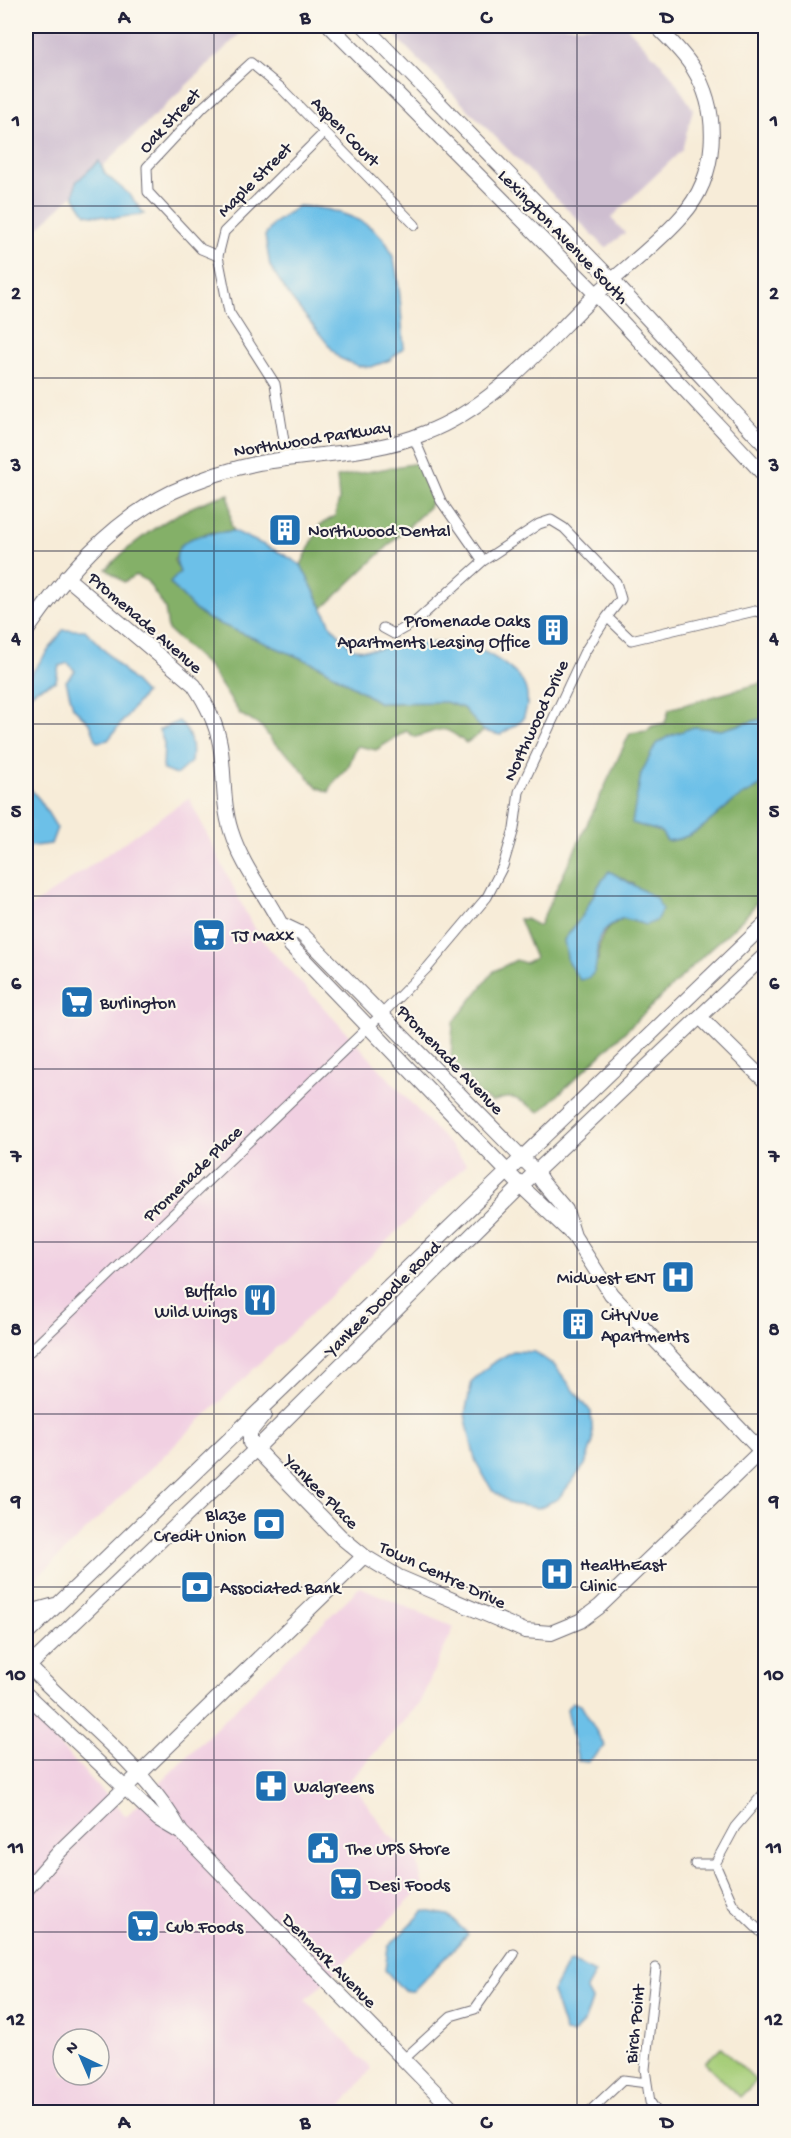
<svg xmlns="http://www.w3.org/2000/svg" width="791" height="2138" viewBox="0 0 791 2138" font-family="'Gochi Hand',sans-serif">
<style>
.built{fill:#f1d0e2;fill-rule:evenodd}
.industrial{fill:#cebed0}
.green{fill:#a6cd78;stroke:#64785a;stroke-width:1.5}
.forest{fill:#84b068;stroke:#536952;stroke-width:1.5;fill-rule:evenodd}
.water{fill:#6cc0e8;stroke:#477192;stroke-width:1.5}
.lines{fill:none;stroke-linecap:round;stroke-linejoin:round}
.street-casing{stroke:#6d6972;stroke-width:11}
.secondary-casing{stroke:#6d6972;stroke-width:16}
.street{stroke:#fff;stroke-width:9}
.secondary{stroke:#fff;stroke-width:14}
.grid{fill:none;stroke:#22223b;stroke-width:1.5;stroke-opacity:0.55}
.labels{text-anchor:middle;stroke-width:4.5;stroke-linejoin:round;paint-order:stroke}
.street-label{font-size:18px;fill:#22223b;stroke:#fbf7ec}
.poi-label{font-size:18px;fill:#22223b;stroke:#fbf7ec;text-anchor:start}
.neatline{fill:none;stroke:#22223b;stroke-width:2}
.grid-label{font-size:20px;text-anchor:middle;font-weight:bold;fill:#22223b}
</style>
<rect width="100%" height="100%" fill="#fbf7ec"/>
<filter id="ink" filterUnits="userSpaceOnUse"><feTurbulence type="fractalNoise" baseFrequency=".0167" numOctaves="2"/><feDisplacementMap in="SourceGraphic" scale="12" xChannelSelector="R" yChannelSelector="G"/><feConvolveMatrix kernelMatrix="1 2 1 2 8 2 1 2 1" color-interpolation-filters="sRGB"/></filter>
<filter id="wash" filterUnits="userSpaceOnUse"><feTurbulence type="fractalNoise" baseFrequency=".008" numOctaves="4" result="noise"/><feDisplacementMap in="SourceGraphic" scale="24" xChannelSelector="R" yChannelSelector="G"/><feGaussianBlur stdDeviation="1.35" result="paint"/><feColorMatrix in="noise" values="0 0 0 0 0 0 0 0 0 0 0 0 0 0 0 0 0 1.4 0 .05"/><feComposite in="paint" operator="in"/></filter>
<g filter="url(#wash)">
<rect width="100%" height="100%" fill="#f7ecd8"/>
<path class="built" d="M189 798 251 923 269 948 467 1164 26 1588V910Z
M360 1587 454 1627 419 1704 350 1780 388 1834 417 1860 423 1887 306 2000 371 2069 337 2112H26V1710L126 1816ZM63 2039H99V2075H63Z"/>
<path class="industrial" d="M26 26H248L26 240Z
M403 26H626L668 71 693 109 682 150 611 218 625 233 606 248 393 34Z"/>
<path class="green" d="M721 2047 756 2081 740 2097 705 2063Z"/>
<path class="forest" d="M417 463 433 499 429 507 323 608 301 565 320 525 335 516 339 500 337 477Z
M229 494 231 525 234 531 206 533 174 560 180 572 170 583 195 610 206 618 322 667 380 703 446 702 463 708 484 731 466 743C441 722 443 730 415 737L406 731 376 750 358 746C351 754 353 761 347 768 340 777 332 781 329 792L317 787 292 758 272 741 262 727 240 714 209 667 168 630 165 608 147 581 136 575 124 582 106 569C141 534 181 506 229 494Z
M765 682V718L721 730 706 728 641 774 633 823 661 832 667 841C698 839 714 815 737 799 747 792 757 790 765 782V885C757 912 726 934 706 953 652 1007 596 1059 540 1112 519 1101 516 1092 492 1102L480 1095 451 1058 453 1023 494 971 516 960 525 963 535 958 519 919H526L539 926 630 733 647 731 652 726 665 723 669 709ZM609 872 634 884 646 925 623 918C604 929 598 938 598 960L564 940 583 915 599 885Z"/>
<path class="water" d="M99 161 105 174 130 195 144 214 115 218 86 214 74 196 76 182Z
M298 206C330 207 379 219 392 254 401 280 401 320 404 347L390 360 371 367 358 366 339 358 290 297 270 266 265 236 273 224Z
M234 531 283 554 301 565 332 627 353 649 367 650C425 645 462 628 513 671 529 684 531 702 522 721L500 735 484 731 463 708 446 702 380 703 322 667 206 618 195 610 170 583 180 572C163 536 209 533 234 531Z
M63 630H85L145 693 108 740 97 742 90 724 73 707 66 681 75 671 68 663 59 666 56 681 37 689 26 697V681Z
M765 718V782C757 790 747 792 737 799 712 816 700 838 667 841L661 832 632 823 641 774 656 744 669 736 694 727 721 730Z
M179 721C191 734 193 744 191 762L176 775 163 770 164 743 159 730Z
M26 784 40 800 57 828 51 844 26 847Z
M609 871 656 898 662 909 656 921 646 925 623 918C615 922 604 928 600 936 592 952 605 977 580 980L568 963 564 940 583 915 599 885Z
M513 1351 535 1352 555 1366 591 1412 593 1441 585 1465 558 1499 538 1508 511 1504 492 1490 475 1460 465 1414 472 1381 491 1364Z
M572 1702 581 1705 605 1746 588 1762 578 1761 567 1709Z
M424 1911 448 1915 468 1934 413 1991H404L385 1970 388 1947Z
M572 1962 595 1973 586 1989 592 2000 585 2021 572 2034 565 2032 552 1992 568 1963Z"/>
</g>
<g filter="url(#ink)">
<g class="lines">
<g class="street-casing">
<path id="street" d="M218 256 201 249 148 192 147 167 203 107 251 63 281 88 415 225
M414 438 441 501 483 561 539 524 551 520 564 528 616 582 621 599 607 617
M287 460 275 384 229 312 218 256 224 232 324 133
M383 628 394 634 415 622 483 561
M26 1355 382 1014 428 967 487 897 503 866 514 829 519 792 584 653 607 617 631 640 755 611 766 613
M695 1864H715
M715 1864 735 1827 766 1791
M715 1864 733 1905 766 1937
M403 2060 451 2016 475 2009 514 1954
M647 2083 645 2069 656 1968
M589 2112 623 2080 647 2083 650 2102 657 2112"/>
</g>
<g class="secondary-casing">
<path id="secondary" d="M330 26 596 294 766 477
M364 26 611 279 766 446
M66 577 194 685C206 703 216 722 220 744 225 773 222 803 231 831 244 873 276 906 291 946L521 1186 574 1236
M26 632C65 575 109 523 172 492 200 479 229 469 259 463 315 453 372 455 425 433 490 408 536 354 584 306 615 275 653 249 682 216 718 176 721 113 693 68 683 52 669 39 656 26
M283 925 302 934 536 1172 543 1183 566 1210 574 1236 611 1294 761 1451
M701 1018 766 1082
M264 1415 250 1432V1443L341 1537 364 1556 399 1577 525 1631 551 1633 580 1621 599 1607 766 1446
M26 1613 55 1605
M26 1635 766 923
M26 1663C77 1718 145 1765 181 1832L455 2112
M26 1669 256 1449 521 1186 766 954
M26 1694 158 1819 180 1832
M26 1890 61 1850 364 1556"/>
</g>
<use href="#street" class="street"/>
<use href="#secondary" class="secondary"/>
</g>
</g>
<path class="grid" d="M214 26V2112M396 26V2112M577 26V2112M26 206H766M26 378H766M26 551H766M26 724H766M26 896H766M26 1069H766M26 1242H766M26 1414H766M26 1587H766M26 1760H766M26 1932H766"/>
<defs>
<g id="building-square" transform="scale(1.725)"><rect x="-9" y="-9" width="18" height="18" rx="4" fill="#1f6fb2" stroke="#fbf7ec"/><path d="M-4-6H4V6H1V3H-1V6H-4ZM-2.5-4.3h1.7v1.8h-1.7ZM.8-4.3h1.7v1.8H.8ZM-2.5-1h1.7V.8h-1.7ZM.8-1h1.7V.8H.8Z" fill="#fff"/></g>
<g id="supermarket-square" transform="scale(1.725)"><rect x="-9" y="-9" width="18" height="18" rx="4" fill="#1f6fb2" stroke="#fbf7ec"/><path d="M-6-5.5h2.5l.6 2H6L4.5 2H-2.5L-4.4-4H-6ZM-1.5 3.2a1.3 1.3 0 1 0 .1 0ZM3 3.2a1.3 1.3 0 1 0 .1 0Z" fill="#fff"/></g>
<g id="hospital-square" transform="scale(1.725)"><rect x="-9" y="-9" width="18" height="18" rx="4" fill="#1f6fb2" stroke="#fbf7ec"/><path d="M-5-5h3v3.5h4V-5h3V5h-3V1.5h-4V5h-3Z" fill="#fff"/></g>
<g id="restaurant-square" transform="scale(1.725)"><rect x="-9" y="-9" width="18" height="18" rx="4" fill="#1f6fb2" stroke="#fbf7ec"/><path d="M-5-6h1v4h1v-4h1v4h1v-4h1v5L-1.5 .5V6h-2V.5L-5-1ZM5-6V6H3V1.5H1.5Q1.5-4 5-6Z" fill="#fff"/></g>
<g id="bank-square" transform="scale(1.725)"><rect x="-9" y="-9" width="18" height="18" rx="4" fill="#1f6fb2" stroke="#fbf7ec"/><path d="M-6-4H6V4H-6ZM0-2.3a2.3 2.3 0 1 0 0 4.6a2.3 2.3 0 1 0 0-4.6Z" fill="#fff"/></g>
<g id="pharmacy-square" transform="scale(1.725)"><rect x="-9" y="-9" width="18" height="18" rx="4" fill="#1f6fb2" stroke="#fbf7ec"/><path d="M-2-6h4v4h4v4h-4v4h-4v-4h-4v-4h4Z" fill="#fff"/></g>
<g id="civic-square" transform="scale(1.725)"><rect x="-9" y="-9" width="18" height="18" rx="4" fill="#1f6fb2" stroke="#fbf7ec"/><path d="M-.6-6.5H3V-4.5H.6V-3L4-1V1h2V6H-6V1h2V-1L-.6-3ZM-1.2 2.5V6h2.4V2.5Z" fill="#fff"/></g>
</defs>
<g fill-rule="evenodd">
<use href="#building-square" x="285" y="530"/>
<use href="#building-square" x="553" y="630"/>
<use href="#supermarket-square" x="209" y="935"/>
<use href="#supermarket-square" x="77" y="1002"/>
<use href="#hospital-square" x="678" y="1277"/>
<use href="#restaurant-square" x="260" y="1300"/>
<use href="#building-square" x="578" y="1324"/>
<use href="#bank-square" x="269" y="1524"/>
<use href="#hospital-square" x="557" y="1574"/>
<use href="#bank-square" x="197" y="1587"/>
<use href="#pharmacy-square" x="271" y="1786"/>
<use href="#civic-square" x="323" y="1848"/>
<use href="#supermarket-square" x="346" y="1884"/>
<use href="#supermarket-square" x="143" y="1926"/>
</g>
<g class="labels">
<g class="street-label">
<text transform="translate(169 120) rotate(-47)" y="6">Oak Street</text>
<text transform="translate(346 131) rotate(46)" y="6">Aspen Court</text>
<text transform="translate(254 179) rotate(-45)" y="6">Maple Street</text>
<text transform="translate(564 236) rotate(46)" y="6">Lexington Avenue South</text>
<text transform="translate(312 438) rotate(-9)" y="6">Northwood Parkway</text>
<text transform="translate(146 622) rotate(41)" y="6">Promenade Avenue</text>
<text transform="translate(535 720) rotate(-65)" y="6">Northwood Drive</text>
<text transform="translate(451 1059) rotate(46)" y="6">Promenade Avenue</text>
<text transform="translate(192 1173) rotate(-44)" y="6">Promenade Place</text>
<text transform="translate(382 1298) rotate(-45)" y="6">Yankee Doodle Road</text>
<text transform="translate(322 1491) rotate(45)" y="6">Yankee Place</text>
<text transform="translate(443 1574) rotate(25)" y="6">Town Centre Drive</text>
<text transform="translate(330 1960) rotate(45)" y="6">Denmark Avenue</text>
<text transform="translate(634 2024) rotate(-84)" y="6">Birch Point</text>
</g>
<g class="poi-label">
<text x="308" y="536">Northwood Dental</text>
<text x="530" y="626" text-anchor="end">Promenade Oaks<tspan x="530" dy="21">Apartments Leasing Office</tspan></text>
<text x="232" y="941">TJ Maxx</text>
<text x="100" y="1008">Burlington</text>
<text x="655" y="1283" text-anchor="end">Midwest ENT</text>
<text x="237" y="1296" text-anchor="end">Buffalo<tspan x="237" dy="21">Wild Wings</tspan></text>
<text x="601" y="1320">CityVue<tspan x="601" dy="21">Apartments</tspan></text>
<text x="246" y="1520" text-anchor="end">Blaze<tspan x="246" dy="21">Credit Union</tspan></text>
<text x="580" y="1570">HealthEast<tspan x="580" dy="21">Clinic</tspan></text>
<text x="220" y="1593">Associated Bank</text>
<text x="294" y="1792">Walgreens</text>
<text x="346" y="1854">The UPS Store</text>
<text x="369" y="1890">Desi Foods</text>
<text x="166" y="1932">Cub Foods</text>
</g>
</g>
<rect width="791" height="2138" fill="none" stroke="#fbf7ec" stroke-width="66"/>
<g transform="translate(81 2057) rotate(316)"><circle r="28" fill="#fbf7ec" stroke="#a4a2a5" stroke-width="1.5"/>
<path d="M0-4.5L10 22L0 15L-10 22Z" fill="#1f6fb2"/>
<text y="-9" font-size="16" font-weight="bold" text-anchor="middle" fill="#22223b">N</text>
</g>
<rect x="33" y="33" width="725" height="2072" class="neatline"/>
<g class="grid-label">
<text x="124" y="23">A</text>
<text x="305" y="23">B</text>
<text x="486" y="23">C</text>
<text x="667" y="23">D</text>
<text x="16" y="126">1</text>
<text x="774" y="126">1</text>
<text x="16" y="299">2</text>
<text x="774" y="299">2</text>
<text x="16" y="471">3</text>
<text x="774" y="471">3</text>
<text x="16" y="644">4</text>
<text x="774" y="644">4</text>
<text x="16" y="817">5</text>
<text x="774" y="817">5</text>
<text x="16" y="989">6</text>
<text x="774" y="989">6</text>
<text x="16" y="1162">7</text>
<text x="774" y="1162">7</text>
<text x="16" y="1335">8</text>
<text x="774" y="1335">8</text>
<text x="16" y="1507">9</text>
<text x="774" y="1507">9</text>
<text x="16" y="1680">10</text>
<text x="774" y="1680">10</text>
<text x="16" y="1853">11</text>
<text x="774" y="1853">11</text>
<text x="16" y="2025">12</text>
<text x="774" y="2025">12</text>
<text x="124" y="2128">A</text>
<text x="305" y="2128">B</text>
<text x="486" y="2128">C</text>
<text x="667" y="2128">D</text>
</g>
</svg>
